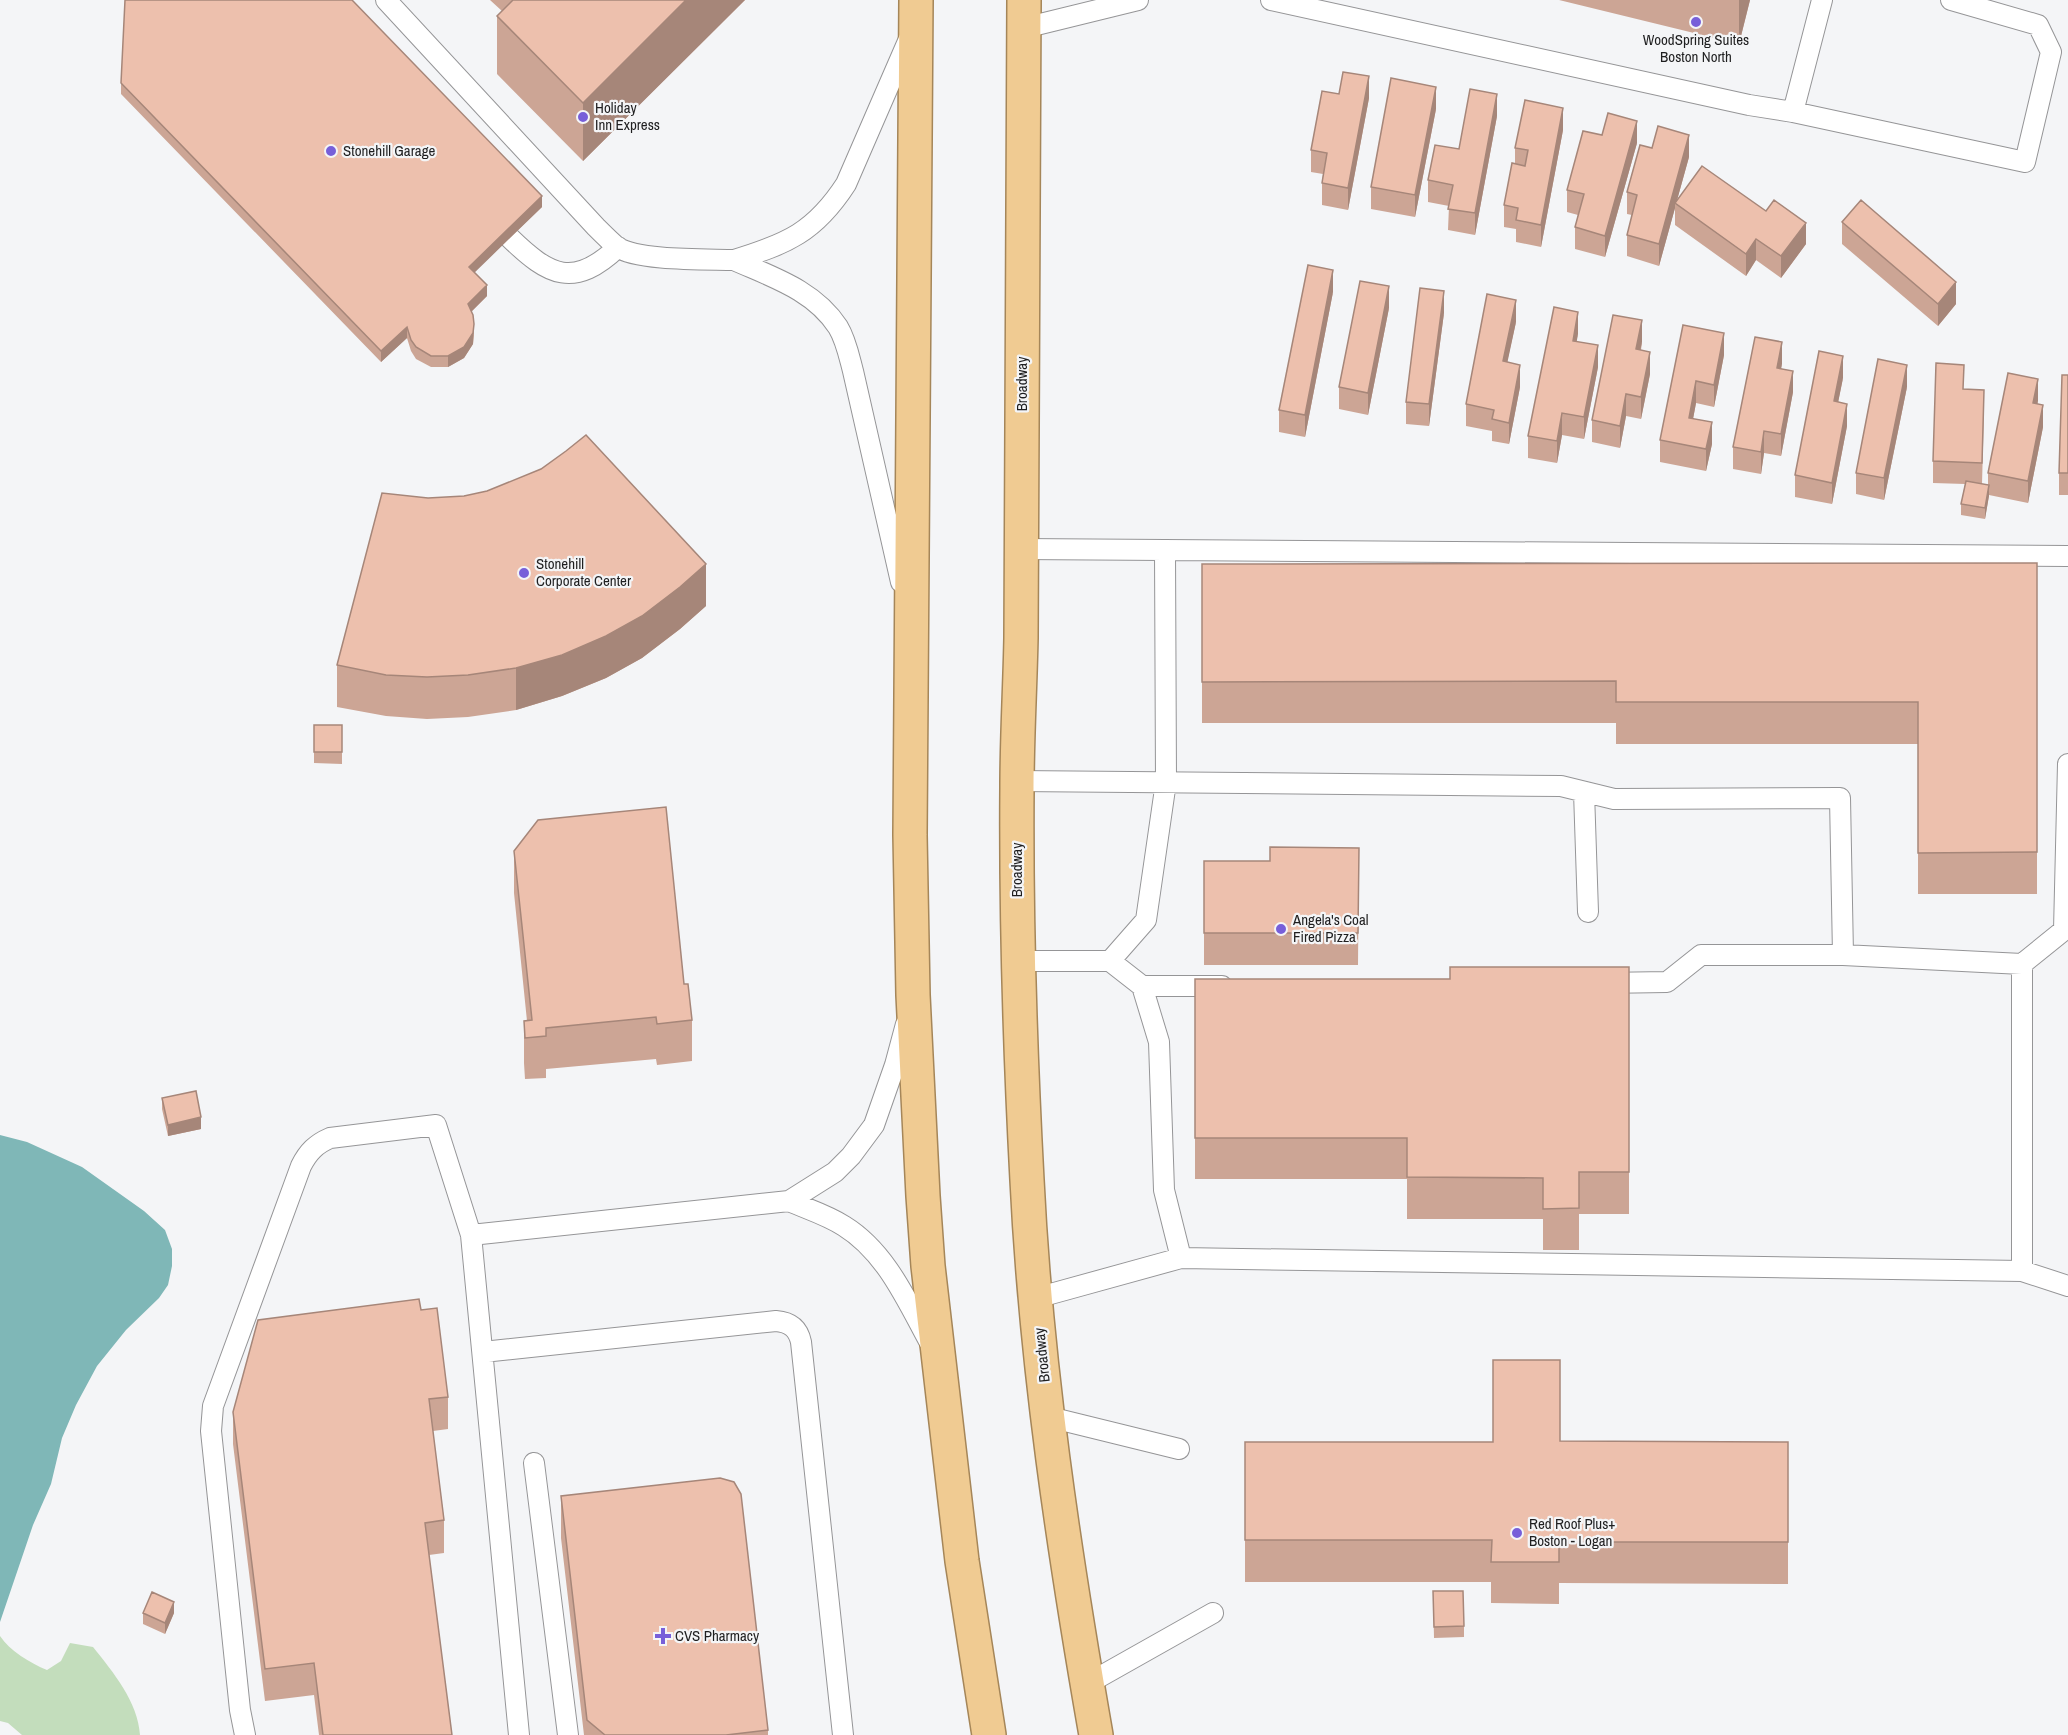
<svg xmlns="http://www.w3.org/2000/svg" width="2068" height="1735" viewBox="0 0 2068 1735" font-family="'Archivo Narrow',sans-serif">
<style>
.green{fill:#c3ddbc}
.water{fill:#7fb7b7}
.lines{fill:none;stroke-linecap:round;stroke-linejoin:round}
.service-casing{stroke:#959597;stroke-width:22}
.trunk-casing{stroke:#a58659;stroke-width:36}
.service{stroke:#fff;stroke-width:20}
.trunk{stroke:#f0cb92;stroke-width:33}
.wall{fill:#cca595}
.shaded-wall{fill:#a68679}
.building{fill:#edc0ad;stroke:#a68679;stroke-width:1.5}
.poi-dot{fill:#775fd9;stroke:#f4f5f7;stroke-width:2}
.labels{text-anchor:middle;stroke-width:4.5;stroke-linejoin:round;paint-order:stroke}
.poi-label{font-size:15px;fill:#1f1f20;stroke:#f4f5f7;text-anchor:start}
.street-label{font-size:15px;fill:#1f1f20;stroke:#f4f5f7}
</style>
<rect width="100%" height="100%" fill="#f4f5f7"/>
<path class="green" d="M0 1636C10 1651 30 1663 47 1670L61 1661 70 1643 93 1647C113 1672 138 1702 140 1735H22L8 1723 0 1721Z"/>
<path class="water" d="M0 1135 27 1142 82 1167 144 1211 165 1230 172 1249V1266L168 1285 159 1298 126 1330 97 1366 76 1405 62 1438 51 1484 33 1525 0 1622Z"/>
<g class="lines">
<g class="service-casing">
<path id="service" d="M386 0 596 227C603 234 610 241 617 247 638 261 707 259 734 260
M1271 0 1749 105 1793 112 2025 162 2051 52 2038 25 1951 0
M1024 28 1138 0
M1793 112 1822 0
M510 238C549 276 574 289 618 247
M1021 549 2068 556
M901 582 853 371C849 356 846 340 838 327 814 290 772 277 734 260 787 244 815 232 846 184L909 39
M1017 781 1561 786 1614 799 1840 798 1843 955 2022 964
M1584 792 1588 912
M1017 961H1110L1142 986H1222
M1110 961 1146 920 1166 782 1165 551
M1603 983 1667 982 1701 955H1843
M1142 986 1159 1042 1164 1190 1181 1258
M789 1201C807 1209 827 1215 844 1226 886 1252 907 1301 930 1343
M471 1235 789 1201 835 1172 851 1156 874 1125 895 1065 906 1024
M2022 1271 2068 1286
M1036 1298 1181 1258 2022 1271V964L2064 930 2068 764
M483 1352 776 1321C789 1322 798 1328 801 1342L843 1735
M1049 1417 1179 1449
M534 1463 568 1735
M1087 1684 1213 1613
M245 1735 240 1710 211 1431 213 1406 301 1166C308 1152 316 1144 330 1138L436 1125 471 1235 519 1735"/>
</g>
<g class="trunk-casing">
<path id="trunk" d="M916 0 910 835 913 995 923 1196 928 1266 962 1561 989 1735
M1024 0C1023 213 1022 426 1021 638 1020 688 1017 737 1017 787 1016 918 1020 1049 1027 1180 1036 1366 1064 1552 1096 1735"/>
</g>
<use href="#service" class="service"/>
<use href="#trunk" class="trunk"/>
</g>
<path class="wall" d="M490 0H745L583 161 497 74V16L502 11Z
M1559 0H1750L1739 44Z
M121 83 542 207 474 272 487 296 471 312 474 335 473 344 464 358 448 367H431L416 359 411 351 407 338 381 362 121 94Z
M1339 94 1369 98 1348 210 1322 205V183L1323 174 1311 172V150Z
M1436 109 1415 217 1371 209V187Z
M1497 116 1475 235 1448 230 1449 206 1428 202V180L1459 149Z
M1563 130 1541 247 1516 242V229L1504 227V205L1515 163V148Z
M1637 143 1605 257 1575 249V227L1578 215 1567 212V190Z
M1689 157 1677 200 1806 244 1781 278 1756 260 1746 276 1675 225V208L1659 266 1627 256V235L1632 215 1627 214V192Z
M1842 222 1956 304 1938 326 1842 244Z
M1333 292 1305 437 1279 432V410Z
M1389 308 1368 415 1339 409V387Z
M1444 313 1429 426 1406 424V402Z
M1516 322 1507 362 1520 387 1509 444 1492 441V431L1466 426V404Z
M1683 325 1724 355 1714 407 1696 403 1693 419 1712 444 1706 471 1660 462V440Z
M1578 334 1576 342 1598 367 1584 439 1562 435 1557 463 1528 458V436Z
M1642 342 1641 350 1650 374 1641 419 1626 416 1620 448 1592 442V420Z
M1782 364 1781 368 1793 392 1781 456 1764 453 1761 474 1733 469V447Z
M2068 375V495H2059V473Z
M1843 378 1838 402 1847 426 1832 504 1795 497V475Z
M1907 387 1884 500 1856 494V473Z
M1964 389 1984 412 1982 484 1988 485V473L2038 401 2037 404 2043 427 2028 503 1989 495 1985 519 1961 515V504L1965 484 1933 483V461Z
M2037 563V894H1918V744H1616V723H1202V564Z
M706 606 680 629 642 658 606 678 562 696 516 710 468 717 427 719 386 716 337 707V665Z
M314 725H342V764L314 763Z
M1359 848 1358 965H1204V861H1270Z
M514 851 684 984 692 1020V1061L657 1065 656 1059 546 1069V1078L525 1079 524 1063V1021H527L514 893Z
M1629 967V1214H1579V1250H1543V1219H1407V1179H1195V979H1450Z
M162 1098 201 1129 168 1136 162 1109Z
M421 1310 448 1397V1429L433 1431 444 1520V1553L429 1555 452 1735H319L314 1695 265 1701 233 1444V1412Z
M1560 1441 1788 1442V1584L1559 1583V1604L1491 1603V1582H1245V1442H1493Z
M561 1496 768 1730V1735H584L561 1538Z
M1433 1591 1464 1626V1637L1434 1638Z
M143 1613H174L165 1634 143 1624Z"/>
<path class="shaded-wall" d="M686 0H745L583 161V103Z
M1739 0H1750L1739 44Z
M1369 76V98L1348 210V188Z
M1436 87V109L1415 217V195Z
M1497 94V116L1475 235V213Z
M1563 108V130L1541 247V225Z
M1637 121V143L1605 257V236Z
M1689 135V157L1676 204 1675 203V208L1659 266V244Z
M542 196V207L469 278V267Z
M1806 223V244L1781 278V256Z
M1756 239V260L1746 276V254Z
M1333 270V292L1305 437V415Z
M1956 282V304L1938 326V304Z
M487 285V296L468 315V304Z
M1389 286V308L1368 415V393Z
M1444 291V313L1429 426V404Z
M1516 300V322L1503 383V361Z
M1578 312V334L1573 363V341Z
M1642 320V342L1636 371V349Z
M474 324 473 344 464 358 448 367V356Z
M407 327V338L381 362V351Z
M1724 333V355L1714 407V385Z
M1782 342V364L1777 390V368Z
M1598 345V367L1584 439V417Z
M1650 352V374L1641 419V397Z
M1843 356V378L1834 423V401Z
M1520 365V387L1509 444V423Z
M1907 365V387L1884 500V478Z
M1793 371V392L1781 456V434Z
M2038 379V401L2033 425V403Z
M1696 381V403L1689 440V418Z
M1626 394V416L1620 448V426Z
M1847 404V426L1832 504V483Z
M2043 405V427L2028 503V481Z
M1562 413V435L1557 463V441Z
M1712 422V444L1706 471V449Z
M1764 431V453L1761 474V452Z
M1989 485V496L1985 519V508Z
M706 564V606L680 629 642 658 606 678 562 696 516 710V668Z
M201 1117V1129L168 1136V1125Z
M174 1602V1613L165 1634V1623Z"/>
<path class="building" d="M125 0H352L542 196 469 267 487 285 468 304 473 315 474 324 473 333 464 347 448 356H431L416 347 411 340 407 327 381 351 121 83Z
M513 0H686L583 103 497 16Z
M1343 72 1369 76 1348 188 1322 183 1327 153 1311 150 1322 91 1339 94Z
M1391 78 1436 87 1415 195 1371 187Z
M1470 89 1497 94 1475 213 1448 209 1453 185 1428 180 1435 145 1459 149Z
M1525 100 1563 108 1541 225 1516 220 1518 208 1504 205 1512 163 1525 166 1528 150 1515 148Z
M1608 113 1637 121 1605 236 1575 227 1584 194 1567 190 1583 131 1602 135Z
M1658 126 1689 135 1659 244 1627 235 1637 195 1627 192 1640 145 1652 148Z
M1702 166 1766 211 1774 200 1806 223 1781 256 1756 239 1746 254 1675 203Z
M1861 200 1956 282 1938 304 1842 222Z
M1308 265 1333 270 1305 415 1279 410Z
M1360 281 1389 286 1368 393 1339 387Z
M1420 288 1444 291 1429 404 1406 402Z
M1487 294 1516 300 1503 361 1520 365 1509 423 1492 419 1494 410 1466 404Z
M1554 307 1578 312 1573 341 1598 345 1584 417 1562 413 1557 441 1528 436Z
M1613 315 1642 320 1636 349 1650 352 1641 397 1626 394 1620 426 1592 420Z
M1683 325 1724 333 1714 385 1696 381 1689 418 1712 422 1706 449 1660 440Z
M1755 337 1782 342 1777 368 1793 371 1781 434 1764 431 1761 452 1733 447Z
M1819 351 1843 356 1834 401 1847 404 1832 483 1795 475Z
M1878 359 1907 365 1884 478 1856 473Z
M1936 363 1964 365 1963 389 1984 390 1982 463 1933 461Z
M2008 373 2038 379 2033 403 2043 405 2028 481 1988 473Z
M2062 375H2068V473H2059Z
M586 435 706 564 680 587 642 616 606 636 562 655 516 668 468 675 427 677 386 675 337 665 382 493 428 498 464 496 487 491 541 469 566 451Z
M1966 481 1989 485 1985 508 1961 504Z
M2037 563V852L1918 853V702H1616V681L1202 682V564Z
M314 725H342V752H314Z
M666 807 684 984H688L692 1020 657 1024 656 1017 546 1028V1036L525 1038 524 1021 532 1020 514 851 538 820Z
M1270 847 1359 848 1358 933H1204V861H1270Z
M1450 967H1629V1172H1579V1208L1543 1209V1178L1407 1177V1138H1195V979H1450Z
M196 1091 201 1117 168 1125 162 1098Z
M419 1299 421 1310 437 1308 448 1397 429 1399 444 1520 425 1523 452 1735H323L314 1663 265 1669 233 1412 258 1320Z
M1493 1360H1560V1441L1788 1442V1542H1559V1562H1491L1492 1540H1245V1442H1493Z
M720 1478 734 1482 741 1494 768 1730 726 1735H605L587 1720 561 1496Z
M1433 1591H1463L1464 1626 1434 1627Z
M152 1592 174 1602 165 1623 143 1613Z"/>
<g class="poi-dot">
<circle cx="1696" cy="22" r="6"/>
<circle cx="583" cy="117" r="6"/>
<circle cx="331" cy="151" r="6"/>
<circle cx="524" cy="573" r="6"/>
<circle cx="1281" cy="929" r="6"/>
<circle cx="1517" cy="1533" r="6"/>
<path d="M660 1627h6v6h6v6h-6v6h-6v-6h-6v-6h6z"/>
</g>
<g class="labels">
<g class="poi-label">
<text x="1696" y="45" text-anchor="middle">WoodSpring Suites<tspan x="1696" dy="17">Boston North</tspan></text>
<text x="595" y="113">Holiday<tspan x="595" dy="17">Inn Express</tspan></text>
<text x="343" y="156">Stonehill Garage</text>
<text x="536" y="569">Stonehill<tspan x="536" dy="17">Corporate Center</tspan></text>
<text x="1293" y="925">Angela's Coal<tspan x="1293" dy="17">Fired Pizza</tspan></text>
<text x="1529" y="1529">Red Roof Plus+<tspan x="1529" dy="17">Boston - Logan</tspan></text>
<text x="675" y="1641">CVS Pharmacy</text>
</g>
<g class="street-label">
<text transform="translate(1022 384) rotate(-90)" y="5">Broadway</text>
<text transform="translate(1017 870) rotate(-90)" y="5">Broadway</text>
<text transform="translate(1042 1355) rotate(-96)" y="5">Broadway</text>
</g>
</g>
</svg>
